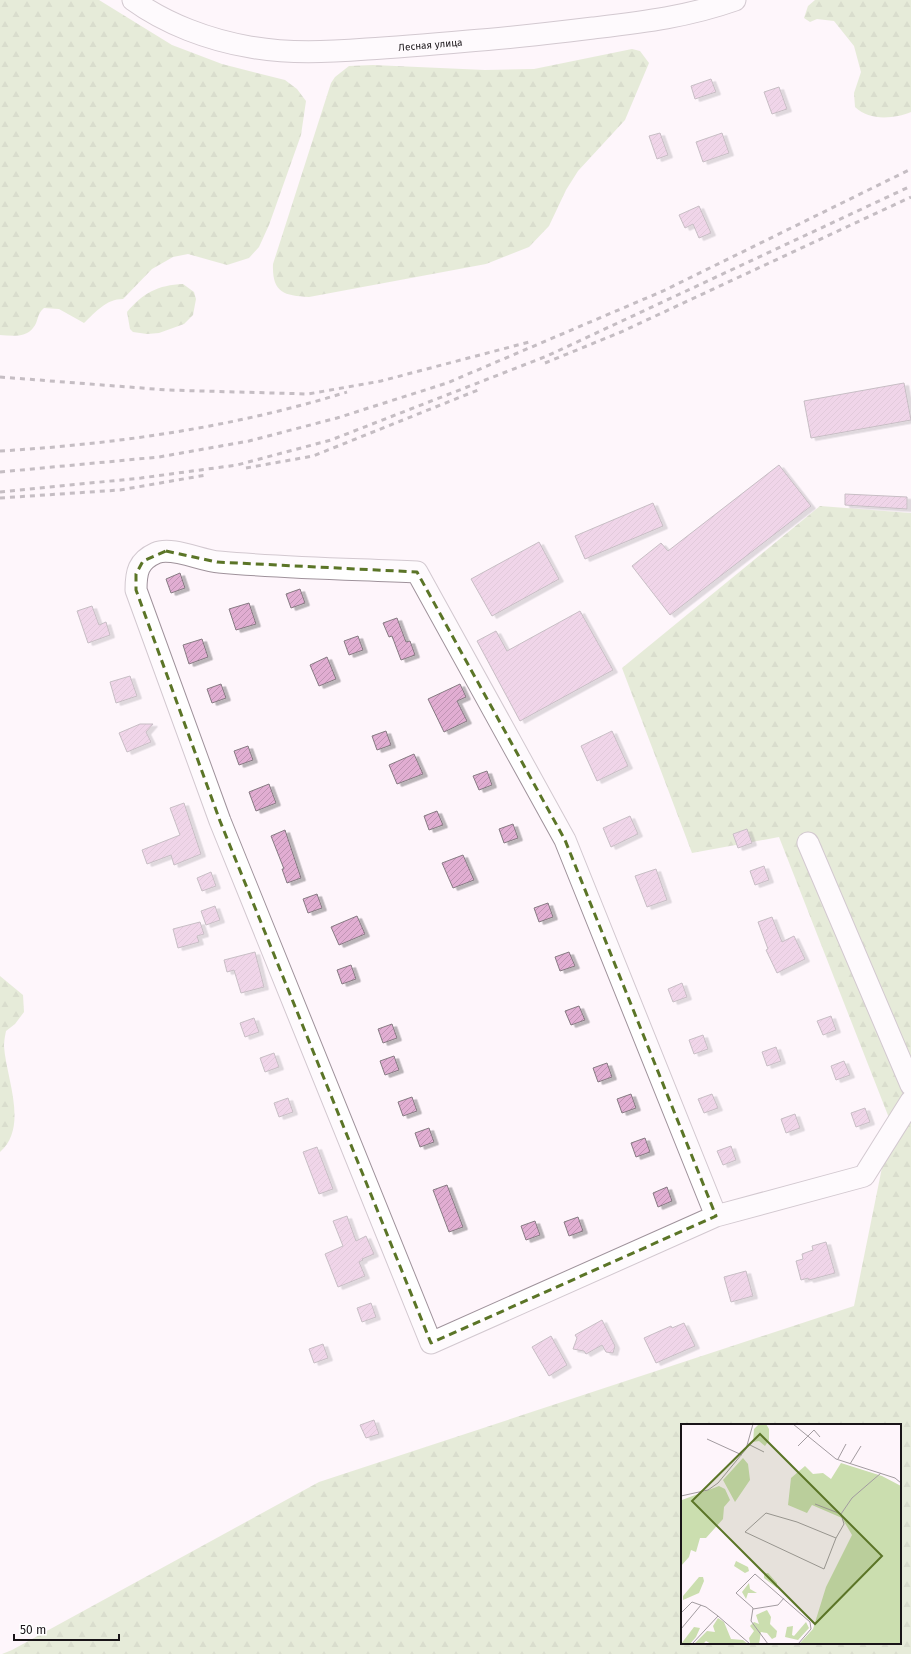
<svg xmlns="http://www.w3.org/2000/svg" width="911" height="1654" viewBox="0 0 911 1654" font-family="'Fira Sans',sans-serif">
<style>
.forest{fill:url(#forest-firs);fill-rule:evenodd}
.building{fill:url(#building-hatch);stroke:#867a82;filter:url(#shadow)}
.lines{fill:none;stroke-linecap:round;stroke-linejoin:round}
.minor-casing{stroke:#9f929b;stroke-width:23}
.minor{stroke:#fff;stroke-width:21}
.rail{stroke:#80797e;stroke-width:3;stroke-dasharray:5 5;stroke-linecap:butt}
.marked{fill:none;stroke:#5b7527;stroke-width:3;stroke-dasharray:8 5;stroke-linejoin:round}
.labels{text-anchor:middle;stroke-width:3;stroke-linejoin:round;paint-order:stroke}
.street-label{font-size:10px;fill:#191418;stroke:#fff}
.inset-road{fill:none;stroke:#a29ba0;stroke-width:1}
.view{fill:#5b7527;fill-opacity:0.15;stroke:#5b7527;stroke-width:2}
.inset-edge{fill:none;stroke:#191418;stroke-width:2}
</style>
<defs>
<pattern id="forest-firs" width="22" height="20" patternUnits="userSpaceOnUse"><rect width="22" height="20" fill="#cbdeaf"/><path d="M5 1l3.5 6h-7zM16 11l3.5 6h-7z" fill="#aebe96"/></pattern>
<pattern id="building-hatch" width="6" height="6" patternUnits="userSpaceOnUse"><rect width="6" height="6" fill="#e1add2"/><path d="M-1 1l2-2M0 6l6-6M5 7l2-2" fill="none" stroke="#c094b4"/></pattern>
<filter id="shadow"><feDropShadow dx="4.5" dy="2.5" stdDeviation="0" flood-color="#0004"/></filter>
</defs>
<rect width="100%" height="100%" fill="#fef5fb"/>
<path class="forest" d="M0 0H99L172 45 222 64 285 80 297 89 306 101 301 135 269 225 259 247 249 258 227 265 188 254 173 257 152 269 123 299C106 299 96 312 84 323L59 309 44 308C36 315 39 321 33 328 25 338 12 336 0 335Z
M815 0H911V112C894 119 869 121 855 107L854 93 861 72 854 46 834 21 817 19 810 22 804 18 808 6Z
M632 49 640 51 649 63 625 120 578 171 566 190 549 226 529 247 486 264 309 297C283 296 272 292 273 264L331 83 335 77 349 66 373 65 485 70 534 69Z
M183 284 194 292 196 299 193 315 184 324 159 333 147 334 133 332 130 329 127 312C143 293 158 285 183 284Z
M820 506 911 513V1654H2L12 1650 319 1482 854 1306 891 1123 779 837 692 853 622 668ZM682 1425H900V1643H682Z
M0 976 23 995 24 1012 15 1024 6 1031C5 1036 4 1041 4 1046 6 1078 29 1127 0 1152Z"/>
<path class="building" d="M711 79 716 92 695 99 691 86Z
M779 87 787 109 772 114 764 92Z
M660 133 668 155 657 159 649 136Z
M722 133 729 153 703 162 696 142Z
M699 206 711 233 699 238 693 224 685 228 679 215Z
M904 383 911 420 811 438 804 401Z
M779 465 811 506 670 615 632 566 661 543 668 551Z
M845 494 907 497V509L845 505Z
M653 503 663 526 585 559 575 536Z
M539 542 559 579 492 616 471 579Z
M180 573 185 588 171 593 166 579Z
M300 589 305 603 291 608 286 594Z
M249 603 256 624 236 630 229 609Z
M92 606 99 625 106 622 110 635 88 643 77 611Z
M580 611 613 670 520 721 477 641 496 631 507 651Z
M397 618 406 642 410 641 415 655 401 660 392 636 389 637 383 623Z
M358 636 363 650 349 655 344 641Z
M202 639 208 657 189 664 183 645Z
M327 657 336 679 319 686 310 665Z
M130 676 137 696 116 703 110 682Z
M221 684 226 698 212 703 207 689Z
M460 684 466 697 457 701 467 721 444 732 428 699Z
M140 724H153L146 732 151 742 127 752 119 733Z
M386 731 391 745 377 750 372 736Z
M612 731 628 766 597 781 581 746Z
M248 746 253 760 239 765 234 751Z
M414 754 423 774 397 784 389 765Z
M487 771 492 785 479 790 473 776Z
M269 784 276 803 256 811 249 792Z
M184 803 201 854 174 865 171 855 147 864 142 850 180 835 170 808Z
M437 811 443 825 429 830 424 816Z
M630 816 638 834 611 847 603 828Z
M513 824 518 838 504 843 499 829Z
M747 829 752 843 738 848 733 834Z
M285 830 301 878 287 883 282 869H284L271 836Z
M463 855 474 880 453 888 442 863Z
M764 866 769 880 755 885 750 871Z
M656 869 667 900 647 907 635 876Z
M211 872 216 886 202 891 197 878Z
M317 894 322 908 308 913 303 899Z
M548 903 553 917 539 922 534 908Z
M215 906 220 920 206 925 201 911Z
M357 916 365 934 339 945 331 927Z
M772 917 782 942 794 936 805 959 777 973 766 950 768 949 758 922Z
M200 922 204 934 197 936 199 942 178 948 173 929Z
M255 952 264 987 241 993 234 970 227 972 224 960Z
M569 952 575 966 560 971 555 957Z
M351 965 356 979 342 984 337 970Z
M682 983 687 997 673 1002 668 989Z
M579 1006 585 1020 571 1025 565 1011Z
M831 1016 836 1030 823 1035 817 1021Z
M254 1018 259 1032 245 1037 240 1023Z
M392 1024 397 1038 383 1043 378 1029Z
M703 1035 708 1049 694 1054 689 1040Z
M776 1047 781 1061 767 1066 762 1052Z
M274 1053 279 1067 265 1072 260 1058Z
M394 1056 399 1070 385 1075 380 1061Z
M844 1061 850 1075 836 1080 831 1066Z
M607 1063 612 1077 598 1082 593 1068Z
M631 1094 636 1108 622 1113 617 1099Z
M712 1094 718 1108 704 1113 698 1099Z
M412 1097 417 1111 403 1116 398 1102Z
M288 1098 293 1112 279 1117 274 1103Z
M865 1108 870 1122 856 1127 851 1113Z
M795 1114 800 1128 786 1133 781 1119Z
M429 1128 434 1142 420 1147 415 1133Z
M645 1138 650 1152 636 1157 631 1143Z
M731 1146 736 1160 723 1165 717 1151Z
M317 1147 333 1189 319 1194 303 1152Z
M447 1185 463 1227 449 1232 433 1190Z
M667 1187 672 1201 658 1207 653 1193Z
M347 1216 356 1241 366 1236 374 1254 362 1259 363 1260 359 1262 365 1276 338 1287 325 1254 343 1246 333 1221Z
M578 1217 583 1231 569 1236 564 1222Z
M535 1221 540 1235 526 1240 521 1226Z
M826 1242 835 1273 809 1280 808 1278 801 1280 796 1261 803 1259 802 1254 813 1250 812 1246Z
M746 1271 753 1296 731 1302 724 1277Z
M371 1303 376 1317 362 1322 357 1308Z
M602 1320 615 1346 613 1353 606 1352 602 1345 586 1354 584 1351 573 1349 577 1338 575 1335Z
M684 1323 695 1346 656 1363 644 1338 671 1326 672 1328Z
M551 1336 567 1365 549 1376 532 1347Z
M323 1344 328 1358 314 1363 309 1349Z
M374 1420 379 1434 366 1438 360 1425Z"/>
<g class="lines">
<g class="minor-casing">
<g id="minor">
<path id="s1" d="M133 0C166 24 209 40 250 47 289 54 328 52 367 49 401 47 435 44 469 41 511 38 552 33 593 28 643 22 687 17 735 0"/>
<path d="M808 843 911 1085"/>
<path d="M716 1216 431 1343 220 821 136 590C136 572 138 561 156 553 172 546 202 561 219 562 285 568 351 569 417 572L565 840 716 1216 864 1176 911 1101"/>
</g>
</g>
<use href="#minor" class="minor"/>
<path class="rail" d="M545 363 621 332 911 197
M0 377 167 390 308 394 381 381 533 341
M0 451C117 444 235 427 347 392
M246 468 313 456 478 390
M0 472 159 457 249 441 337 418 447 383 663 291 911 169
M0 492 141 478 237 465 331 440 547 356 911 186
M0 498 120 490 206 475"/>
</g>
<path d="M0 0H911V1654H0ZM166 551 217 562 417 572 565 840 716 1216 431 1343 220 821 136 590V574L143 561Z" fill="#fef5fb" fill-opacity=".55" fill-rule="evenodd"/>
<path class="marked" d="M166 551 217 562 417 572 565 840 716 1216 431 1343 220 821 136 590V574L143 561Z"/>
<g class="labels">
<g class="street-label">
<text dy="4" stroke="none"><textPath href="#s1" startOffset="308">Лесная улица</textPath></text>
</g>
</g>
<g transform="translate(681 1424)">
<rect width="220" height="220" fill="#fef5fb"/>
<path d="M78 0H85L88 5V16L84 22 78 17 72 18 73 5ZM62 34 67 40 69 56 54 78 42 56ZM160 39 201 52 220 62V220H118L132 205 145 163 171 111 161 94 131 81 126 89 107 81 110 54 124 42 132 50 142 49 150 55ZM38 62 44 65 49 76 43 83 42 95 25 114H19L15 128 10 126 8 133 0 142 1 76ZM55 137 67 143 68 147 64 149 53 142ZM87 149 96 159V164L83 154V150ZM18 153H22L23 157 18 169 2 176V172ZM68 159 69 165 76 169H67L65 175 61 168ZM86 186 90 193 89 200 96 207 95 213 91 215 86 209 80 208 78 220 69 219 68 214 73 207 69 202 73 198 78 200 75 191ZM37 194 43 198 50 215 62 216 67 220H30L25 217 22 220H13L26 207 34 208 32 202ZM125 198 128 204 117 216 104 213 106 203 112 202 111 211 113 212ZM13 203 19 204 15 213 9 220H0Z" fill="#cbdeaf"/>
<path class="inset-road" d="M112 0 155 35 214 54 220 59M26 15 61 31M67 20 83 28M117 22 133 6 139 13M157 35 165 20M169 40 180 22M0 72 27 66 37 59 65 25 72 0M134 80 160 90M155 114 143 145 64 108 85 89 116 98 155 114 163 100 160 90 171 74 200 49M72 185 97 181 103 174M0 189 11 178 25 183 37 192M0 205 20 181M11 220 37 192 69 220M87 220 70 197 72 184 55 169 74 150 129 198 130 205 117 220"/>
<path class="view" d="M79 10 201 132 134 200 11 77Z"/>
<rect width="220" height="220" class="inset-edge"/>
</g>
<path d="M14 1634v6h105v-6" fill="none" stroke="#191418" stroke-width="2"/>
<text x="20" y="1634" font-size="12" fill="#191418" stroke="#ffffff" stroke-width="3" paint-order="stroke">50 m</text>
</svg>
